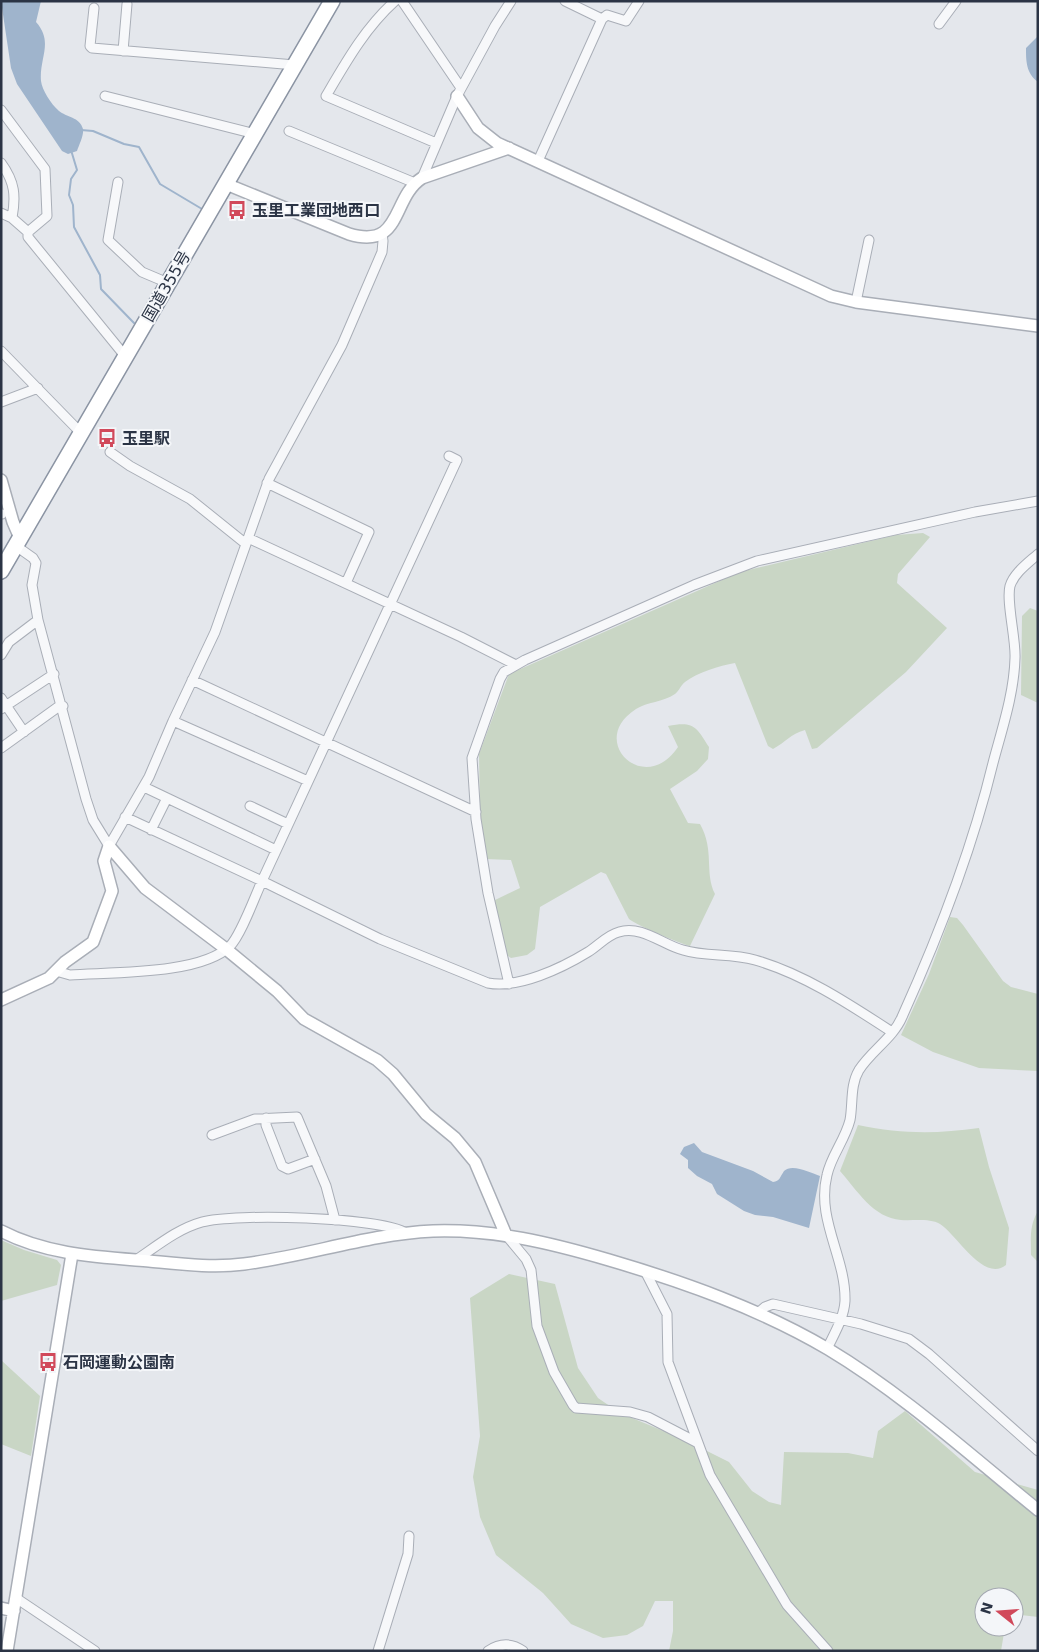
<svg xmlns="http://www.w3.org/2000/svg" width="1039" height="1652" viewBox="0 0 1039 1652" font-family="'DejaVu Sans','Noto Sans JP',sans-serif">
<style>
.green{fill:#c9d6c5}
.water{fill:#9fb4cc}
.lines{fill:none;stroke-linecap:round;stroke-linejoin:round}
.stream{stroke:#9fb4cc;stroke-width:2}
.street-casing{stroke:#a9aeb7;stroke-width:11}
.secondary-casing{stroke:#a9aeb7;stroke-width:14}
.highway-casing{stroke:#8b94a3;stroke-width:18}
.street{stroke:#f7f8fa;stroke-width:9}
.secondary{stroke:#fff;stroke-width:11}
.highway{stroke:#fff;stroke-width:15}
.labels{text-anchor:middle;stroke-width:4;stroke-linejoin:round;paint-order:stroke}
.poi-label{font-size:16px;font-weight:bold;fill:#2b3445;stroke:#f4f6f9;text-anchor:start}
.street-label{font-size:16px;fill:#2b3445;stroke:#f4f6f9}
</style>
<rect width="100%" height="100%" fill="#e4e7ec"/>
<path class="green" d="M923 533 930 537 898 574 897 583 947 628 906 672 817 748 812 749 805 730C790 734 786 742 773 749L768 746 735 663C719 666 698 672 685 682 681 685 679 691 675 694 663 702 647 702 636 709 586 741 645 797 678 747L668 726C693 721 696 726 709 747L708 759 697 771 670 789 688 823 700 824C715 851 704 872 715 894L690 946C681 944 636 925 629 919L606 874 601 872 540 907 535 949 527 955 511 958 505 954 493 901 520 888 511 860 486 859 480 812 479 754 509 674 740 572 896 535Z
M1030 608 1038 611V703L1021 695 1022 616Z
M950 917 957 918 963 925 1003 981 1011 987 1038 994V1071L979 1068 933 1052 901 1035 929 974Z
M858 1125C901 1134 936 1134 979 1128L989 1167 1009 1228 1006 1265C984 1283 957 1235 940 1224 929 1218 913 1221 901 1220 873 1218 857 1190 840 1171Z
M1038 1211V1262L1031 1255C1031 1239 1029 1226 1038 1211Z
M1 1240 24 1250 57 1260 61 1265 57 1285 1 1301Z
M509 1274 555 1284 578 1368 598 1398 620 1413 683 1439 729 1462 752 1491 769 1502 781 1505 784 1452 848 1453 873 1458 878 1431 905 1411 975 1472 1038 1490V1617L1021 1615 1014 1618V1597H984V1627H1005L1001 1651H669L673 1631V1601H655L643 1626 627 1635 603 1638 571 1624 543 1593 496 1555 480 1517 473 1477 480 1436 470 1298Z
M1 1360 40 1396 31 1456 1 1444Z"/>
<path class="water" d="M1 1H41L36 22C54 42 39 58 41 81 42 90 51 104 59 111 66 117 80 117 83 129 84 135 79 145 77 151L68 154 62 151 17 84 11 68Z
M1038 36V82C1026 73 1026 61 1026 48Z
M694 1143 702 1152 753 1171 773 1182C780 1181 780 1177 784 1171 792 1163 811 1173 820 1176L809 1228 773 1217 755 1215 744 1211 717 1194 712 1184 697 1176 688 1168V1160L680 1154 684 1147Z"/>
<g class="lines">
<path class="stream" d="M81 130 93 131 124 144 139 147 160 184 202 209
M71 150 77 170 71 179 69 195 73 205 74 227 100 275 101 289 134 323"/>
<g class="street-casing">
<path id="street" d="M395 1C365 28 346 62 326 96L436 143
M402 1 461 88
M94 8 90 46 92 48 295 65
M602 19 607 15 626 21 639 1
M939 24 956 1
M123 51 127 4
M105 96 255 134
M1 110 45 169 47 216 28 232
M289 131 415 183
M538 161 602 19 565 1
M1 163C15 182 16 196 12 218
M422 178 457 96 495 26 511 1
M118 182 108 240 142 272 168 283
M1 213 12 218 28 232V237L125 356
M856 302 869 240
M1 351 81 433
M1 402 38 388
M110 452 130 466 190 499 246 544
M267 483 369 532 346 583
M1 514H2
M248 538 461 637 516 665
M16 546 33 558 36 563 32 585 38 620 86 799 93 820 109 846 149 777 173 721 215 632 269 479 342 345 382 252 383 241 382 234
M1 655 9 642 38 620
M192 680 476 812
M1 698 24 732
M1 709 54 674
M173 721 308 781
M1 748 58 707 63 706
M144 787 276 850
M250 806 288 824
M125 817 262 881 380 939 488 983C518 989 562 968 588 952 598 946 607 935 619 932 642 925 663 945 683 950 706 957 731 953 755 960 804 974 849 1004 892 1032
M151 830 167 798
M56 971 70 975C110 972 201 975 230 946 241 935 255 896 262 881L457 460 449 456
M509 984 488 893 476 819 472 758 500 679 504 672 525 660 694 585 757 561 975 512 1038 501
M266 1118V1125L282 1166 288 1169 315 1159
M212 1135 255 1119 297 1117 326 1186 335 1220
M506 1235 526 1259 531 1270 537 1326 554 1372 573 1405 576 1408 630 1412 648 1417 698 1443
M136 1260C157 1246 177 1229 202 1222 233 1213 381 1217 406 1233
M645 1271 667 1314 668 1362 710 1475 787 1605 828 1651
M758 1313 765 1307 773 1304 861 1324 909 1339 929 1354 1038 1451
M827 1349C834 1334 844 1318 845 1301 846 1257 816 1220 827 1175 831 1156 845 1140 850 1120 853 1104 850 1085 859 1070 871 1051 893 1038 902 1017 939 935 972 850 993 763 1002 729 1014 694 1015 658 1016 639 1006 601 1010 586 1014 573 1028 563 1038 554
M16 1598 95 1651
M378 1651 408 1554 409 1536
M488 1651C500 1643 512 1643 523 1651"/>
</g>
<g class="secondary-casing">
<path id="secondary" d="M457 96 478 128 497 143 831 296 856 302 1038 326
M226 184 349 234C403 250 391 198 422 178L509 148
M1 480 13 522 20 538
M1 1000 49 978 65 962 93 942 112 891 104 861 109 846 145 888 226 949 277 991 304 1019 377 1060 393 1074 426 1114 455 1138 475 1162 506 1235
M1 1231C47 1255 99 1257 149 1261 181 1264 213 1268 244 1264 308 1256 368 1234 433 1231 494 1229 551 1243 609 1260 684 1282 760 1309 828 1349 903 1394 970 1455 1038 1510
M1 1608 14 1611
M7 1651 72 1254"/>
</g>
<g class="highway-casing">
<path id="highway" d="M1 571 332 1"/>
</g>
<use href="#street" class="street"/>
<use href="#secondary" class="secondary"/>
<use href="#highway" class="highway"/>
</g>
<defs>
<g id="bus-bare" transform="scale(1.5)"><path d="M-5-6H5V4H4V6H2V4H-2V6H-4V4H-5ZM-3.5-4V0h7V-4ZM-3.5 1.2v1.5H-2V1.2ZM2 1.2v1.5H3.5V1.2Z" fill="#d1495b" stroke="#f4f6f9" stroke-width="2.5" paint-order="stroke"/></g>
</defs>
<g fill-rule="evenodd">
<use href="#bus-bare" x="237" y="210"/>
<use href="#bus-bare" x="107" y="438"/>
<use href="#bus-bare" x="48" y="1362"/>
</g>
<g class="labels">
<g class="poi-label">
<text x="252" y="216">玉里工業団地西口</text>
<text x="122" y="444">玉里駅</text>
<text x="63" y="1368">石岡運動公園南</text>
</g>
<g class="street-label">
<text transform="translate(166 286) rotate(-60)" y="6">国道355号</text>
</g>
</g>
<rect width="1039" height="1652" fill="none" stroke="#2b3445" stroke-width="5"/>
<g transform="translate(999 1612) rotate(287)"><circle r="24" fill="#f4f6f9" stroke="#a4a8b1"/>
<path d="M0-4L9 19L0 12L-9 19Z" fill="#d1495b"/>
<text y="-8" font-size="14" font-weight="bold" text-anchor="middle" fill="#2b3445">N</text>
</g>
</svg>
